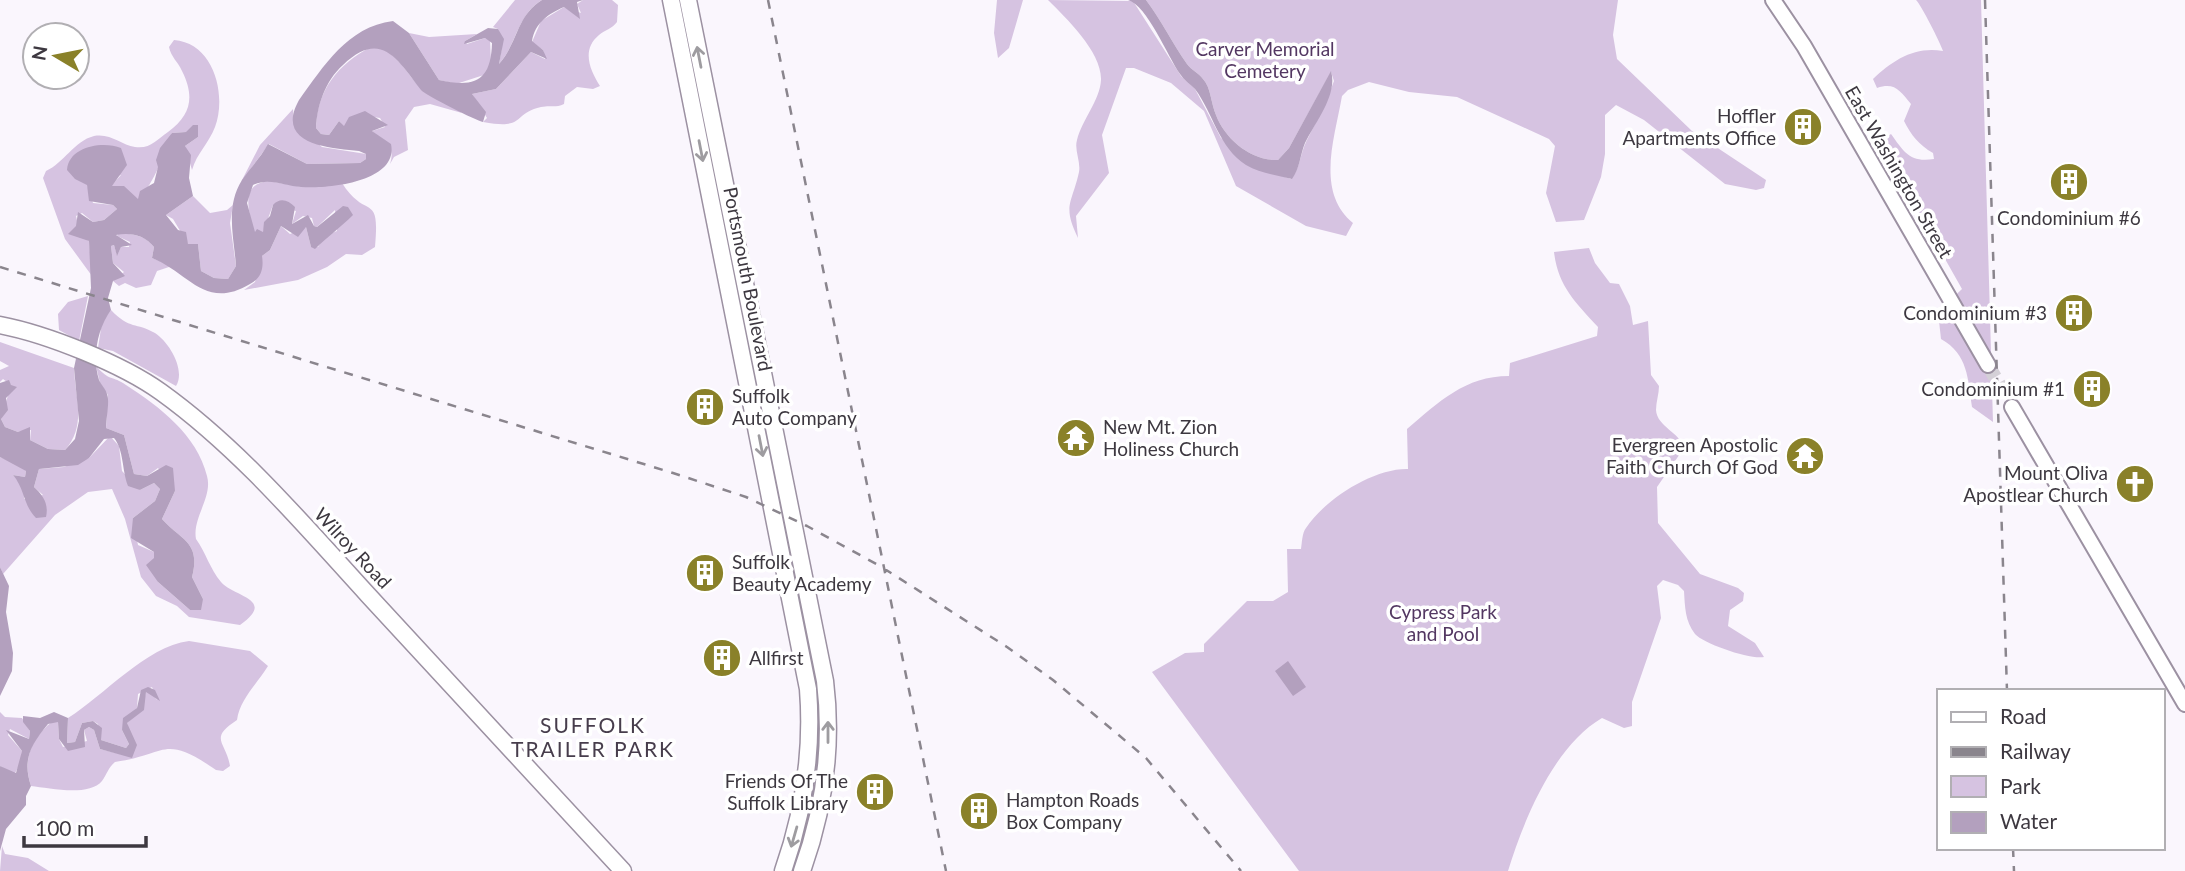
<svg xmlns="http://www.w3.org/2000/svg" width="2185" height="871" viewBox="0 0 2185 871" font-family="Lato,sans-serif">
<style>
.green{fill:#d6c3e1}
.water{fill:#b3a0be}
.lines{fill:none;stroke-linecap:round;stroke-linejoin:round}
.secondary-tunnel{stroke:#d4d0d7;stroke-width:14;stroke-dasharray:14 7;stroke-linecap:butt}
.secondary-casing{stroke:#9c91a2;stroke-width:18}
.primary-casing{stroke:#9c91a2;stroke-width:19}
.secondary{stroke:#fff;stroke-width:14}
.primary{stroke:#fff;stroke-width:16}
.rail{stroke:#8a858d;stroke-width:2.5;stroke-dasharray:9 9;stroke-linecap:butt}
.oneway{stroke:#9e9ca0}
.labels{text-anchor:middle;stroke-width:7;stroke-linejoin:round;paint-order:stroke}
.park-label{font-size:19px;fill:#533762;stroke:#fff}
.poi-label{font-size:19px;fill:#3d3840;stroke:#fff;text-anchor:end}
.street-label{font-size:19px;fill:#3d3840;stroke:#fff}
.neighbourhood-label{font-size:21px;letter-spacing:2px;fill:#473d4c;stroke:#fff}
</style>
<rect width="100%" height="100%" fill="#faf6fd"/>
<path class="green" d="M515 0H542C517 15 517 44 499 64L502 47 498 29 493 27Z
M583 0H612L618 5 617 22C612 29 605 30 599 35 581 50 590 70 600 86L593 89 577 87 565 96 564 104C556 108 550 105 541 107 511 114 527 130 483 122L487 118 472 94 496 89 531 52 545 59 543 50 532 42 541 21 564 7 581 13 577 4Z
M997 0H1023L1009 48 998 58 994 33Z
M1048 0 1133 1 1181 76 1195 89 1221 138 1279 175 1291 179C1300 168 1300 155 1306 142 1316 122 1326 103 1334 81L1331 72 1289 148 1278 160C1251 161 1225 139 1216 115 1211 104 1211 87 1203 79 1199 73 1191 70 1187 64 1172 43 1162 21 1146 0H1618L1613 35 1617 59 1692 131 1766 180 1764 188 1756 190 1725 184 1644 120 1616 105 1605 115V154L1601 177 1584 220 1556 222 1546 193 1555 146 1549 139 1457 97 1409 92 1369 82 1348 90 1342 96C1335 137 1315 192 1353 223L1346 236 1306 226 1236 186 1204 111 1171 83 1134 68H1126L1102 135 1109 173 1076 216 1078 238C1062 205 1072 204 1079 172 1081 162 1074 150 1077 140 1082 120 1100 100 1101 80 1102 52 1066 18 1048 0Z
M1916 0H1981L1993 422 1972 407C1968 379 1968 354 1941 339L1938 312 1962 289 1879 142 1891 134C1904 152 1910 163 1934 159L1933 153C1919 145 1911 135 1904 121L1911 104C1900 91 1895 82 1877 88L1873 79C1893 60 1915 46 1943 51 1941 44 1920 3 1916 0Z
M409 33 429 37 477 34 465 41 467 44 485 38 490 40 491 62 487 74 456 84 439 80Z
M174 40C214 43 227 95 215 127 209 143 197 153 192 170L185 146 198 137 186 132 172 133C162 158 156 180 138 200L111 186 121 175 87 185 93 203 113 205 117 209 104 220 93 222 82 213 76 216 81 236 89 241 92 276 65 239 43 178 46 171C64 163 74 141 94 136 111 133 121 145 135 147 151 149 156 140 168 132 191 115 195 97 182 71 178 62 171 57 169 47Z
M371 47C395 45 409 79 424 91 436 101 451 103 462 113L430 104 414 107 405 120 408 150 394 157 390 164C396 145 384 141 372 131L385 127 380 118 361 115 344 127 339 121 329 135 321 134 316 128C317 90 338 64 371 47Z
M293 109 294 123 322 147 366 154V159L360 163 307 164 269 144 241 182 260 145Z
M269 181 302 187 342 183C367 222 380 190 375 247L362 255 346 254 327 267 298 280 244 290 255 282 262 256 270 250 281 226 290 234 306 227 311 247H318L325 236 337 231 335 210 317 227 314 226 312 218 303 216 292 224 296 211 273 205 263 232 254 233C249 211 239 184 269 181Z
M193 196 210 213 227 210 233 205 230 223 236 266 228 279 214 278 201 271 198 244H188L173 219 166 215Z
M119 233C133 234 145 235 154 247L152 258 172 266 157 271 151 285 136 288 125 283 119 286 113 281 124 272 113 263 111 246 114 245 117 255 121 247H129L130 242 117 236Z
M1589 248 1595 263 1610 283 1619 284 1630 306 1633 325 1648 321 1651 375 1659 386C1659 394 1656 402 1656 410 1657 427 1680 432 1684 448L1657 487 1658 523 1700 574 1738 588 1744 593 1743 601 1730 610 1728 626 1755 643 1764 657C1751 660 1704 644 1695 634 1685 621 1685 607 1684 591L1678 585 1663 580 1657 586 1661 618 1632 702V726L1624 728 1602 718C1554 746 1524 819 1508 871H1299L1152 672 1185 653 1204 652V644L1247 601H1273L1288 592 1287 549H1301C1302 543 1302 533 1306 528 1325 499 1374 468 1408 469L1407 429C1439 402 1465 376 1509 376L1510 363 1597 336 1598 327C1575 302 1558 286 1554 252Z
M88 296 79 341 59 330 58 314 68 302Z
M111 310C130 330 136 322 155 333 169 342 186 370 176 386L113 351 98 348 102 322Z
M0 342 74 368C75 398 87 425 65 450L48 449 30 440 31 430 18 432 5 427 1 419 11 385 3 379 0 382V370L9 366 0 361Z
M96 366C110 382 112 375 126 385 160 407 197 435 207 476 213 497 192 518 196 539 206 553 210 569 221 582 234 597 277 599 240 625L189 617 177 606 156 596 141 577 125 519 112 489 88 492 55 515 3 574 0 567V457L24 467 26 471 25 477 13 475 24 488V499L43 495 34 487 39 469 64 467 89 458 110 436 119 446 122 471 140 490 154 483 160 489 155 501 133 518 138 545 154 552 158 582 190 610 203 599 192 577C201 542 182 541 162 519L175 491 158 468 147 476 134 474 124 435 106 428 108 395 100 383Z
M189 641 250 651 268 666C257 684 240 699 237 720 208 739 226 741 230 766L223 771 216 770C162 733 168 755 115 762 108 768 107 774 102 781 89 797 49 788 31 786 22 760 31 738 53 721L58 722 59 739 63 747 87 741 84 730 89 727 94 730 100 749 132 757 127 723C142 709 141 712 146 692H151L157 700 152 687 138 694 137 708 122 730 129 744 126 748 101 740 98 724 93 721 82 723 75 742 67 743 68 718C105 695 145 647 189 641Z
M0 712 5 717 22 718 30 731 29 739 10 729 8 735 22 751 21 762 14 775 0 766Z
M2 846 5 854 28 858 49 871H0Z"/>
<path class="water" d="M542 0H583L577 2 580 19 564 7C548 14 535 23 532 41L543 50 547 59 531 52 496 89 472 94 486 112 483 122C477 121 425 95 421 90 397 59 381 29 343 65 325 81 317 106 316 128L321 134 329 135 339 121 344 126 349 117 365 111 388 125 372 131 391 144C399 182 328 189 301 187 285 186 269 177 253 185L247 203 255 232 257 229 263 232 264 222 270 216 273 205C280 197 288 200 295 207L292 224 308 215 314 226 317 227 343 206 348 207 353 215C340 228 327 237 315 249L311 247 306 227 298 237 281 226 270 250 262 256C264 269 261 278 250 284 205 311 188 272 152 258L154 247C145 235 130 232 116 235L132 245 121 247 117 256 114 245 111 246 113 263 125 276 113 281 108 298 111 310C97 329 92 358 99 380 101 385 106 389 107 394 110 402 106 418 106 428L124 435 134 474 147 476 166 465 173 468 175 491 162 519C182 541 201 542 192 577L203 599 201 610H190L158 582 146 565 154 558V552L131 538 133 518 155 501 160 489 154 483 140 490 128 486C122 471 124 450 114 438L104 439 89 458 78 465 39 469 34 487C43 495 49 504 46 517L36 518C23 505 25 489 13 475L25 477 26 471 0 457V383L9 380 11 385 17 387 6 398 8 410 1 419 5 427 18 432 30 427V440L48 449 65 450 75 439 79 421 74 368 91 288 89 241 68 234 76 226 78 212 93 222 104 220 117 209 113 205 89 201 87 185 75 179 67 170C69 146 103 141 121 148L127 165 112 186H124L138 199 140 191 154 183 158 167 156 160 160 148 172 133 186 132 193 125H198V137L185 146 191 155 189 178 193 196 166 215 178 230 186 232 188 244H198L201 271 214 278 228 279 236 266C234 237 225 207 242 180 251 167 261 157 268 144L307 164 360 163 366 159V154L359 151C330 148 274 145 299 100 324 66 347 27 393 21L409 33 439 80C475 88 491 81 492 43L485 38 464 44 465 41 488 28 498 29 504 39 499 64C518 43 516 16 542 0Z
M1128 0H1146C1162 21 1172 43 1187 64 1191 70 1199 73 1203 79 1211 87 1211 104 1216 115 1225 139 1251 161 1278 160L1289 148 1331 71C1338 95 1315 122 1305 143 1300 155 1300 168 1292 179 1276 175 1260 173 1246 165 1219 148 1213 113 1195 89 1190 84 1184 80 1180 74 1168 57 1147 5 1128 0Z
M0 567 9 586 6 612 13 653 12 671 0 696Z
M1288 661 1306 687 1293 696 1275 671Z
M148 687 155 690 160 701 146 692 144 710 127 723 137 745 132 758 100 749 94 730 89 727 84 730 85 747 68 751 59 739 58 722 48 724C31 745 22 759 31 786L26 796V805L6 829 0 851V766L16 773 22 751 6 730 29 739 30 731 23 722V716L40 718 54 712 68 718 67 743 75 742 82 723 93 721 102 728 101 740 126 748 129 744 122 730 123 718 137 708 141 690Z"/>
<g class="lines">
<path class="secondary-tunnel" d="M1988 365 2012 407"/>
<g class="secondary-casing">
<path id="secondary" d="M1773 0 1804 46 1988 365
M2012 407 2185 704"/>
</g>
<g class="primary-casing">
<path id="primary" d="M671 0 808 689C813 753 804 811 783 871
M688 0 825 681C833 746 824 810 802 871
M0 325C47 334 122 364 161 392 239 448 304 525 368 595 453 687 538 779 623 871"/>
</g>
<use href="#secondary" class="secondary"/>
<use href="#primary" class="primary"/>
<path class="rail" d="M768 0 946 871
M1985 0 2007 691
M0 267 673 473 746 497 807 526 880 566 1007 647 1053 680 1146 758 1241 871
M2013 848 2014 871"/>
</g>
<defs><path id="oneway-shaft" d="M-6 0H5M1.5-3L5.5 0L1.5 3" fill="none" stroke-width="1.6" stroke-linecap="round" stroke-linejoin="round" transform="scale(1.75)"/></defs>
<g class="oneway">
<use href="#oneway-shaft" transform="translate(699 57) rotate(-101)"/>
<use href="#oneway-shaft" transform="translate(701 151) rotate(79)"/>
<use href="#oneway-shaft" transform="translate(761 446) rotate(79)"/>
<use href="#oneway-shaft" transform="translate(828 732) rotate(-90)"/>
<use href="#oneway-shaft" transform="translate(794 837) rotate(106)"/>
</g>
<defs>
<g id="building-disc" transform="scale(2.0125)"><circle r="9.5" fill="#8a8129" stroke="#fff"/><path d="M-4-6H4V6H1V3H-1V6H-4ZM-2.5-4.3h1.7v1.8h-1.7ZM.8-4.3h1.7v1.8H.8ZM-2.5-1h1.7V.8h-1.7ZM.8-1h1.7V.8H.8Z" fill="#fff"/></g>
<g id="temple-disc" transform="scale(2.0125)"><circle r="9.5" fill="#8a8129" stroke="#fff"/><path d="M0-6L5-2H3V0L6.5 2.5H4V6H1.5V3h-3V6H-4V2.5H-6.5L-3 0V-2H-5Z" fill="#fff"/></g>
<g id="church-disc" transform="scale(2.0125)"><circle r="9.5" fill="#8a8129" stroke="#fff"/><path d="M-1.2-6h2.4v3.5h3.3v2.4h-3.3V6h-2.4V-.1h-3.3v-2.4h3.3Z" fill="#fff"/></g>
</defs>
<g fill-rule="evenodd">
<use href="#building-disc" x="1803" y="127"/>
<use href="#building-disc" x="2069" y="182"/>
<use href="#building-disc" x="2074" y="313"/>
<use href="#building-disc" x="2092" y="389"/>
<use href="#building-disc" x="705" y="407"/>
<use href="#temple-disc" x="1076" y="438"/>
<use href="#temple-disc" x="1805" y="456"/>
<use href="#church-disc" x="2135" y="484"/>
<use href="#building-disc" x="705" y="573"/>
<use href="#building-disc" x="722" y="658"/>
<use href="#building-disc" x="875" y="792"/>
<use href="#building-disc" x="979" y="811"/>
</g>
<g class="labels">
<g class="park-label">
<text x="1265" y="56">Carver Memorial<tspan x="1265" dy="22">Cemetery</tspan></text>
<text x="1443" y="619">Cypress Park<tspan x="1443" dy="22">and Pool</tspan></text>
</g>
<g class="poi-label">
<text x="1776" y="123">Hoffler<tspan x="1776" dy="22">Apartments Office</tspan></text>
<text x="2069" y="225" text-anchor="middle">Condominium #6</text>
<text x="2047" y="320">Condominium #3</text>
<text x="2065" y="396">Condominium #1</text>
<text x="732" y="403" text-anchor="start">Suffolk<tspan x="732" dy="22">Auto Company</tspan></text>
<text x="1103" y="434" text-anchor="start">New Mt. Zion<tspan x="1103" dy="22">Holiness Church</tspan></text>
<text x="1778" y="452">Evergreen Apostolic<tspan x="1778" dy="22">Faith Church Of God</tspan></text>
<text x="2108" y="480">Mount Oliva<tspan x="2108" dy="22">Apostlear Church</tspan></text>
<text x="732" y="569" text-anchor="start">Suffolk<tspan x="732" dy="22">Beauty Academy</tspan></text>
<text x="749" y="665" text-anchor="start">Allfirst</text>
<text x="848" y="788">Friends Of The<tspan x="848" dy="22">Suffolk Library</tspan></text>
<text x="1006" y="807" text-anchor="start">Hampton Roads<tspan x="1006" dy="22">Box Company</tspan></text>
</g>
<g class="street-label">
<text transform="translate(1899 172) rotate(60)" y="7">East Washington Street</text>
<text transform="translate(748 279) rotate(79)" y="7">Portsmouth Boulevard</text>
<text transform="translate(353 548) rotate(47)" y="7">Wilroy Road</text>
</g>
<g class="neighbourhood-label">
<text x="593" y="733">SUFFOLK<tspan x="593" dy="24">TRAILER PARK</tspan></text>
</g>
</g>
<rect x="1937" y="689" width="228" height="161" fill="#ffffff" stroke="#b1afb3" stroke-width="2"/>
<rect x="1951" y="712" width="35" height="10" fill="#ffffff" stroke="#b1afb3" stroke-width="2"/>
<text x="2000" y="724" font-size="21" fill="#3d3840">Road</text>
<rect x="1951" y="747" width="35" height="10" fill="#8a858d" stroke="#b1afb3" stroke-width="2"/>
<text x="2000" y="759" font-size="21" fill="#3d3840">Railway</text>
<rect x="1951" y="776" width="35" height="21" fill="#d6c3e1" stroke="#b1afb3" stroke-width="2"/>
<text x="2000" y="794" font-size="21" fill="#3d3840">Park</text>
<rect x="1951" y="812" width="35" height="21" fill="#b3a0be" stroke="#b1afb3" stroke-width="2"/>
<text x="2000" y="829" font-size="21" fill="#3d3840">Water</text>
<g transform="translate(56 56) rotate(280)"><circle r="33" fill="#ffffff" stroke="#b1afb3" stroke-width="2"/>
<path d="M0-5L12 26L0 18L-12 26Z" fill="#8a8129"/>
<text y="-10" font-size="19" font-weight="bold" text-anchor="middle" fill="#3d3840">N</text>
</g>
<path d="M24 836v10h122v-10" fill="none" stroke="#3d3840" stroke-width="3.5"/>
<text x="35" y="836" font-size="21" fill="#3d3840" stroke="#ffffff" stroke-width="5" paint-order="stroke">100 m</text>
</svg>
